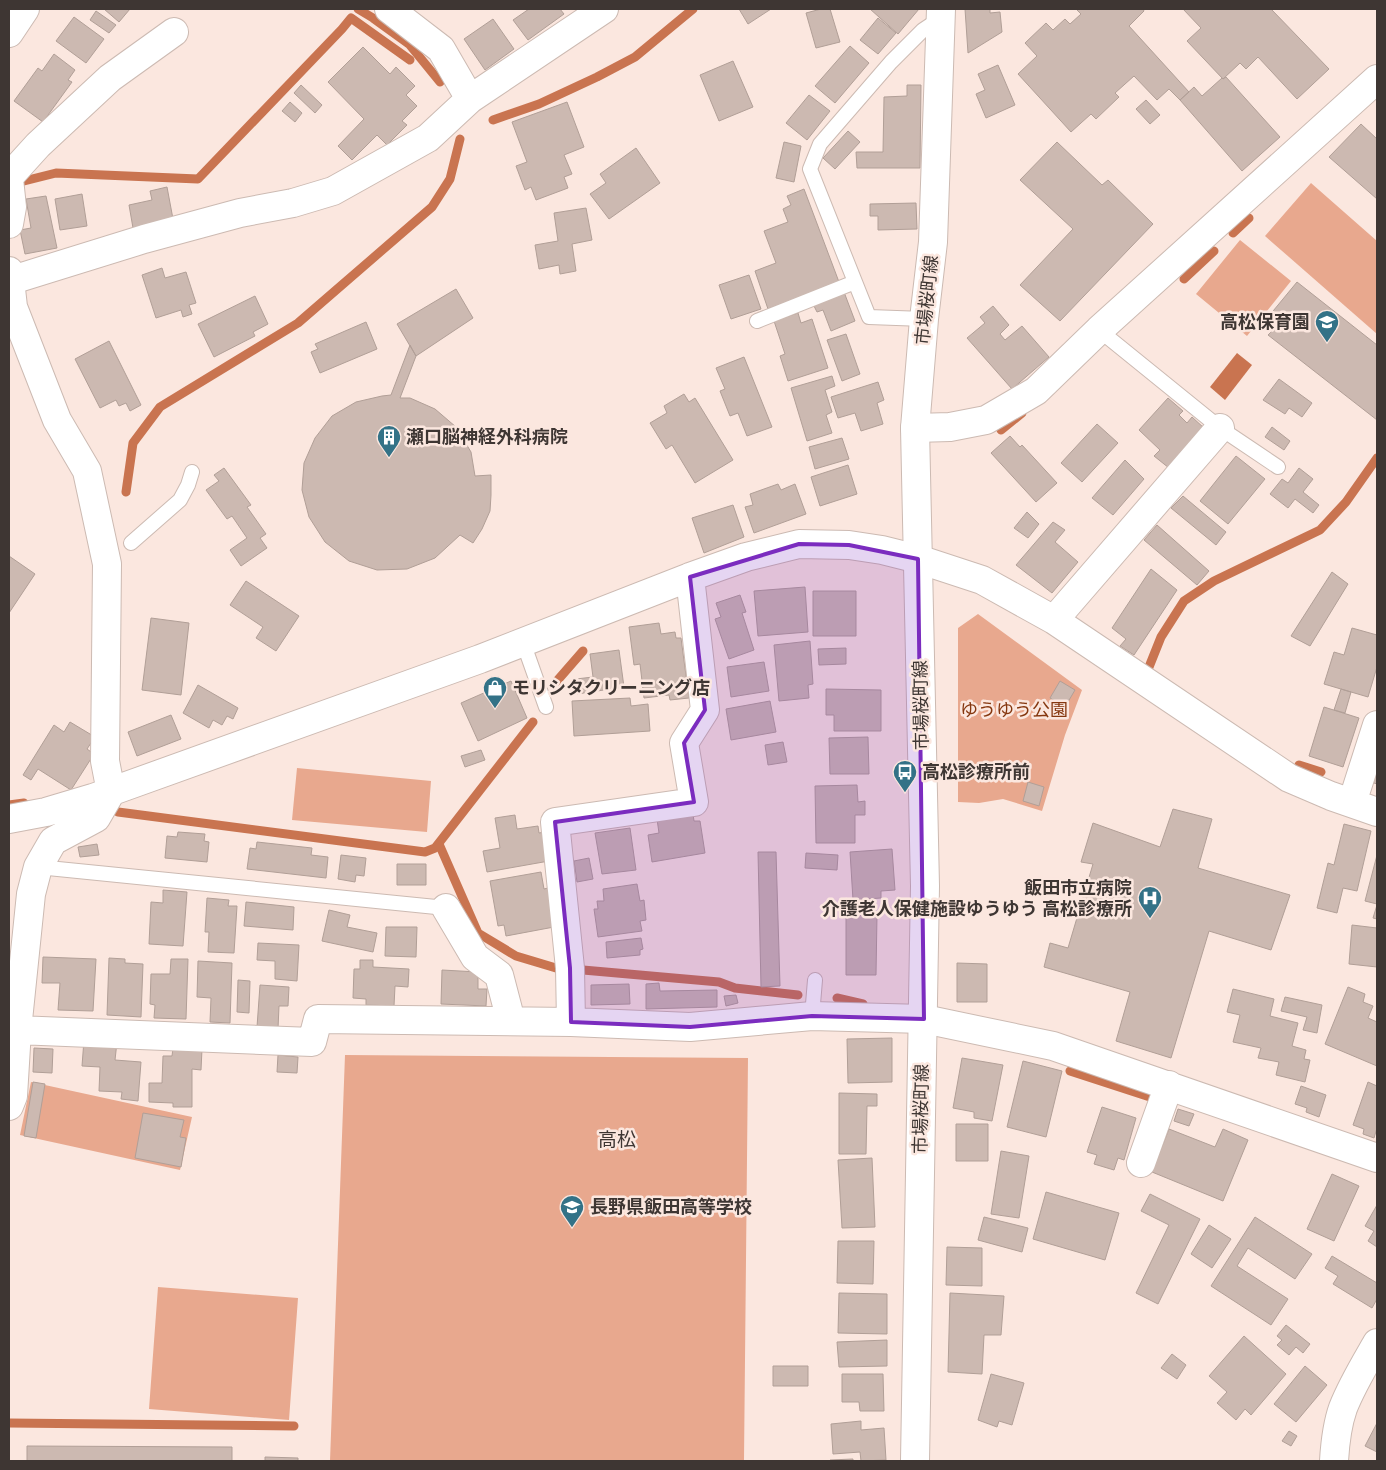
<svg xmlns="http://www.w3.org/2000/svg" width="1386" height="1470" viewBox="0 0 1386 1470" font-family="Raleway,'Noto Sans JP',sans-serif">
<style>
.green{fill:#e8a88e}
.water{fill:#c97450}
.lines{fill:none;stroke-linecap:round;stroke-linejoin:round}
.stream{stroke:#c97450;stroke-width:9}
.building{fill:#ccb9b1;stroke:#b19f97}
.lane-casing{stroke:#ccbab2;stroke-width:16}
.street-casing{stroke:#ccbab2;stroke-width:30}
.secondary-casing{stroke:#ccbab2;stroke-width:30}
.lane{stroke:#fff;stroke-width:14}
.street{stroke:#fff;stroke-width:28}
.secondary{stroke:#fff;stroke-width:28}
.marked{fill:#7b2cbf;fill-opacity:0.2;stroke:#7b2cbf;stroke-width:4;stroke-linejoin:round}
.labels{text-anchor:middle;stroke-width:5;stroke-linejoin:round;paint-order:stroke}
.street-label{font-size:18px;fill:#3e3633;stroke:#fbe7df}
.poi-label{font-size:18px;font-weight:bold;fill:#3e3633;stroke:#fbe7df;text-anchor:start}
.park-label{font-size:18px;fill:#85370f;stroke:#fbe7df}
.neighbourhood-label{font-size:19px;fill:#3e3633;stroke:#fbe7df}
</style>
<rect width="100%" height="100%" fill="#fbe7df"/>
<path class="green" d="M1311 183 1377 241V334L1265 236Z
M1240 240 1291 281 1247 336 1196 294Z
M978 614 1082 690 1065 735 1042 811 1003 799 979 803 958 802V628Z
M297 768 431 781 427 832 292 820Z
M345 1055 748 1058 744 1461H330Z
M31 1082 192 1117 180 1170 20 1135Z
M158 1287 298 1298 289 1420 149 1409Z"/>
<path class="water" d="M1237 353 1252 365 1225 400 1210 387Z"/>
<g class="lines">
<path class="stream" d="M358 9 373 18 409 44 440 82
M493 120 539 104 597 77 635 57 693 9
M20 182 56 173 198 179 342 29 351 18 410 60
M1233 233 1249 218
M1184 279 1214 251
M1001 430 1022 413
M126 492 133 443 160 407 298 323 432 207 450 179 460 139
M1149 667 1161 637 1184 601 1214 581 1320 530 1346 502 1377 458
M556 682 583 651
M1299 765 1321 772
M9 805 24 803
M118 812 425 852 435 848 533 722
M439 844 478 933 516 956 556 968
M583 970 719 982 735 988 798 995
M837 998 863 1004
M1070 1071 1153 1098
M9 1423 294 1426"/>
</g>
<path class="building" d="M104 9H130L119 22Z
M529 9H560L564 14 528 40 513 20Z
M739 9H771L748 24Z
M821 9H830L840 42 816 48 806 13Z
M870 9H919L898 34Z
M965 9H990V13L1000 12 1002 32 968 53Z
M1076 9H1143L1144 11 1129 26 1189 92 1180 100 1169 89 1157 100 1134 76 1115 93 1119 97 1096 119 1091 114 1071 132 1018 74 1037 56 1025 43 1046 23 1053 30 1065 19 1070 24 1081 14Z
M1183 9H1271L1329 69 1297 99 1258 57 1246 69 1240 63 1223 79 1187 41 1201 28Z
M96 11 116 25 109 33 90 20Z
M74 17 104 39 86 63 56 41Z
M878 18 896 33 878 54 860 40Z
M493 19 514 49 485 70 464 39Z
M850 46 869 63 835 103 815 86Z
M363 47 390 74 396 67 415 86 406 95 417 106 402 121 407 125 387 145 377 135 352 160 338 146 364 119 328 82Z
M54 54 75 70 68 80 72 82 43 122 14 101 38 68 42 71Z
M733 61 753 107 719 121 700 75Z
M998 65 1015 105 986 118 976 94 985 90 978 74Z
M1226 77 1280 137 1242 171 1180 100 1194 87 1202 96 1222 78 1223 79Z
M301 85 322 105 315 113 294 93Z
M907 85H921L920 168H857L856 152H883L884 97 907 96Z
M809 95 830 111 807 140 786 123Z
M1146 100 1160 115 1150 124 1136 109Z
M290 102 302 113 295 122 282 111Z
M567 102 584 147 564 155 572 174 564 177 568 188 536 200 531 187 525 190 516 166 527 162 512 122Z
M1361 124 1377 139V199L1329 157Z
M848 131 860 142 835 169 823 158Z
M784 142 801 146 794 182 776 178Z
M1057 142 1102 185 1108 180 1153 224 1060 321 1020 285 1073 229 1020 180Z
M636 148 660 183 609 219 590 194 606 183 600 174Z
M167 187 173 219 133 228 129 205 152 200 150 191Z
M804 189 839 282 768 309 755 271 776 263 764 231 788 222 783 209 791 205 787 196Z
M82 194 87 226 60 230 55 199Z
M46 196 57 248 25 254 20 230 31 228 26 199Z
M916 203 917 229 878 230V216H870V204Z
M586 208 592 240 572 244 576 271 560 274 559 265 539 269 535 245 558 241 554 213Z
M162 268 165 278 186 272 196 303 189 305 192 314 183 317 181 310 156 318 142 275Z
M749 275 761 309 731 319 719 285Z
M1297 282 1377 345V420L1268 335 1273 330 1264 322Z
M456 289 473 318 416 356 397 324Z
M844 292 855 321 831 331 823 310 817 312 813 304Z
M255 296 268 324 253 332 255 336 214 357 198 324Z
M993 306 1009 325 1000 334 1005 340 1022 326 1049 357 1012 389 967 338 985 323 980 317Z
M798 313 801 323 812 319 828 368 788 381 780 356 785 354 774 321Z
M366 322 377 349 320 373 311 352 318 349 315 344Z
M846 334 860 374 842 381 827 340Z
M109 341 141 405 130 411 126 403 119 406 116 400 100 408 75 359Z
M410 345 416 356 400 398H410L435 409 456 427 471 452 475 476 491 475V495L490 511 482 529 473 543 460 535 435 558 407 569 377 570 349 561 325 542 309 517 302 490 304 463 315 438 332 416 356 402 382 396 391 395Z
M744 357 772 427 747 436 738 413 730 416 720 391 725 389 716 368Z
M832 376 835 386 825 390 832 412 826 415 832 433 807 441 791 388Z
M1279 379 1312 403 1302 417 1289 408 1285 414 1263 400Z
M878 382 884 400 877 403 883 424 861 431 855 413 838 418 831 397Z
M684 394 689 402 695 398 733 460 695 483 672 445 666 449 650 423 667 413 664 406Z
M1168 398 1183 411 1179 415 1187 423 1192 417 1204 428 1169 468 1154 456 1160 450 1139 430Z
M1097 424 1118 443 1082 482 1061 463Z
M1272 427 1290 441 1284 450 1265 437Z
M1010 436 1020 447 1022 445 1057 483 1036 502 991 453Z
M842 438 849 459 815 469 809 447Z
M1236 456 1265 479 1228 524 1200 501Z
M1125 460 1144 479 1113 515 1092 498Z
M848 465 857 494 820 506 811 477Z
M224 468 251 505 247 507 266 534 260 538 267 548 241 566 230 550 247 538 232 516 227 519 206 490 219 481 214 475Z
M1299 468 1313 479 1303 492 1319 505 1313 513 1295 499 1288 508 1270 494 1282 479 1288 483Z
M778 484 781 490 795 484 806 514 754 533 745 507 753 505 750 494Z
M1183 496 1226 532 1216 545 1171 508Z
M733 505 744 537 704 553 692 518Z
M1027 512 1039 524 1028 538 1014 528Z
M1053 522 1065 530 1055 542 1078 562 1052 593 1016 565Z
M1157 525 1209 571 1197 585 1144 540Z
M9 556 35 574 9 613Z
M1151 569 1177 590 1134 655 1120 646 1126 639 1112 628Z
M1332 572 1348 584 1310 646 1291 636Z
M246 581 299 616 276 651 256 638 263 627 230 605Z
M805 587 808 632 758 636 754 591Z
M813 591H856V636H813Z
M740 595 746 612 742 613 754 650 729 659 715 619 721 617 716 603Z
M151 618 189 623 181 695 142 690Z
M659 623 661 634 675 632 676 638H681L689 698 670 700 669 695 644 698 640 664 634 665 629 627Z
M1352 628 1377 635V667L1368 697 1324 684 1334 652 1344 655Z
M810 641 813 684 808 685 809 698 779 701 774 645Z
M846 648V664L819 665 818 649Z
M619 650 624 687 577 694 576 679 593 677 590 654Z
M764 662 769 691 731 697 727 667Z
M511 681 527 718 478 741 461 703Z
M1060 681 1075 690 1065 707 1050 698Z
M198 685 238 708 233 719 227 716 222 725 213 720 209 728 183 713Z
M826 689 881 690V731H834V715H826Z
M1341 689 1351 692 1345 713 1334 710Z
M630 698 631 706 648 704 650 731 574 736 572 701Z
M770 701 776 732 731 740 726 709Z
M1324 707 1359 718 1343 767 1309 756Z
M171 715 181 739 137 756 128 732Z
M70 722 95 737 87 749 94 754 71 790 38 769 31 780 23 775 54 725 64 732Z
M868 737 869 774H830L829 738Z
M783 742 787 762 768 765 765 745Z
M481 750 485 760 465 767 461 756Z
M1377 761V784L1371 782Z
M1028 782 1044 787 1039 806 1023 801Z
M857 785 858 802 865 801V815H855V843H816L815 786Z
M1173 809 1212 819 1198 868 1290 895 1271 950 1209 931 1171 1058 1116 1041 1130 992 1044 967 1050 943 1068 948 1093 864 1081 862 1093 823 1160 847Z
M693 814 694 821H700L705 853 652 862 648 835 659 833 657 819Z
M515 815 517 829 538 826 539 833 545 832 549 861 487 872 483 851 500 848 495 818Z
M1344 824 1371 831 1357 891 1343 888 1337 913 1317 908 1328 863 1334 865Z
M630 828 636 870 602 874 595 833Z
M178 832 205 834 204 841 209 842 207 862 165 858 167 836 177 837Z
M257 842 312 848 311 855 328 857 326 878 247 869 250 848 256 849Z
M97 844 99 855 80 857 78 847Z
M892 849 895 890 881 891V898L853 900 850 852Z
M758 852H776L780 986 761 987Z
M806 853 838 855 837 870 805 868Z
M341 855 366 858 364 876 356 875 355 882 338 879Z
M1377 855V904L1365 901Z
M589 858 593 879 577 882 574 861Z
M397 864H426V885H397Z
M541 872 544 889 548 888 554 927 506 936 504 925 498 926 490 881Z
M637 884 640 901 644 900 646 920 640 921 642 931 598 937 594 909H598L597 901H604L603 889Z
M163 890 187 892 183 946 149 944 151 902 163 903Z
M207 898 229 900 228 906H237L234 953 208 952 209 932H205Z
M246 902 294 907 293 930 244 926Z
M1377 905V919L1373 918Z
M329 910 350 915 347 927 377 933 373 952 322 941Z
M846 915H877L876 975H846Z
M1352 925 1377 928V967L1349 964Z
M386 927H417L416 957 385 956Z
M641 938 643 949 640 950V955L607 958 606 942Z
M258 943 299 945 297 981 275 979V961L257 960Z
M43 957 96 959 93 1011 58 1010 60 983H42Z
M109 958 125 959V963L143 964 141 1017 107 1015Z
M171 959H188L186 1019 154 1018 155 1005 150 1004 151 974H170Z
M360 960H373V967L409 969 408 987 395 986 394 1006 366 1005V999L353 998 354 969H360Z
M198 961 232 963 230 1023 210 1022 211 998 197 997Z
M957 963 987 964V1002H957Z
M442 970 478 972V989H487L486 1006 441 1004Z
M238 980 250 981 249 1013 237 1012Z
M659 983 660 991 717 990V1007L646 1009V984Z
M629 984 630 1004 591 1005V985Z
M260 985 289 987 288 1006H279L278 1029 257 1027Z
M1348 987 1365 994 1363 1002 1373 1006 1368 1018 1377 1022V1066L1325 1044Z
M1233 989 1274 999 1270 1016 1298 1023 1292 1046 1306 1050 1304 1059 1310 1060 1305 1082 1276 1075 1279 1062 1258 1058 1261 1048 1233 1042 1240 1015 1227 1012Z
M736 995 738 1003 726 1006 724 996Z
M1285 997 1322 1005 1317 1033 1303 1030 1307 1017 1281 1011Z
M892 1038V1082L848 1083 847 1039Z
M84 1040 117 1042 115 1060 141 1062 138 1101 121 1099 122 1092 99 1091 100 1067 82 1066Z
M34 1048 53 1049 52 1073 33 1072Z
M173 1048 202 1049 201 1070 192 1069V1107H173V1103L149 1102V1083H162L163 1056H172Z
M278 1055 298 1057 297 1073 277 1072Z
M962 1058 1003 1065 992 1121 974 1118V1112L953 1108Z
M1023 1061 1062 1071 1046 1137 1007 1127Z
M33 1082 45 1084 36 1138 24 1136Z
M1368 1082 1377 1086V1128L1374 1138 1363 1134 1364 1129 1353 1125Z
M1301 1086 1326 1095 1319 1117 1306 1112 1307 1108 1295 1104Z
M839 1093 877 1094V1106H867L866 1154H839Z
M1102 1107 1136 1118 1124 1160 1118 1158 1114 1170 1094 1164 1097 1155 1087 1152Z
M1178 1109 1194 1114 1189 1126 1174 1121Z
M143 1113 184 1120 180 1137 186 1138 181 1167 135 1158Z
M956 1124H988V1161H956Z
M1169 1129 1215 1147 1223 1129 1248 1140 1223 1201 1152 1172Z
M1001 1151 1029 1156 1019 1218 991 1214Z
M872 1158 875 1227 842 1228 838 1160Z
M1332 1174 1359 1186 1334 1241 1307 1229Z
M1046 1192 1119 1213 1105 1260 1033 1239Z
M1150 1194 1200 1219 1158 1304 1136 1293 1169 1225 1141 1211Z
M1377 1205V1247L1368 1241 1374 1231 1365 1226Z
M984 1217 1028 1228 1022 1252 978 1240Z
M1255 1217 1312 1254 1295 1279 1248 1248 1237 1266 1288 1299 1271 1325 1211 1286Z
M1209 1225 1231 1239 1212 1268 1191 1254Z
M838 1241H874L873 1284 837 1283Z
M947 1247 982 1248V1286L946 1285Z
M1332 1256 1377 1283V1299L1372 1308 1333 1284 1338 1276 1325 1268Z
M839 1293 887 1294V1334L838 1333Z
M950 1293 1004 1296 1001 1335H984L982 1374 948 1372Z
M1286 1325 1310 1344 1303 1353 1296 1347 1289 1355 1277 1345 1282 1340 1277 1336Z
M1244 1336 1286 1374 1251 1415 1245 1409 1236 1420 1217 1403 1227 1392 1209 1376Z
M887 1340V1366L839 1367 837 1342Z
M1172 1354 1186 1365 1177 1379 1161 1368Z
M773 1366H808V1386H773Z
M1305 1366 1327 1385 1296 1422 1274 1404Z
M842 1374H883L884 1411H860L859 1402H842Z
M991 1374 1024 1383 1012 1425 999 1421 997 1427 978 1420Z
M861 1421V1430L884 1428 886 1460 861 1461 860 1452 833 1454 831 1424Z
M1377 1423V1452L1365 1446Z
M1289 1431 1297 1436 1291 1446 1282 1441Z
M27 1446 232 1447V1461H27Z
M265 1457 298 1458V1461H265Z
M853 1459V1461H830V1460Z"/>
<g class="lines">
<g class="lane-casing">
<path id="lane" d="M924 319 869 317 810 169 820 144 891 62 923 30 941 18
M757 321 855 282
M1099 330 1220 428 1278 467
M131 543 180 500 188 485 192 472
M523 642 546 707
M38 867 446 908
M812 1016 815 980"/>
</g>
<g class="street-casing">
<path id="street" d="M389 9 441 49 470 99
M9 33 25 9
M9 177 38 145 110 78 174 32
M9 179 12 207 9 224
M9 271 13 307 57 420 87 471 107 564 105 761 111 792 96 818 53 841 38 867 31 894 17 1030 13 1096 9 1106
M9 281 144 239 240 213 293 203 333 191 428 138 470 99 604 9
M915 428 950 427 986 420 1036 391 1099 330 1377 79
M1054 620 1220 428
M1352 803 1377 725
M9 819 46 812 93 798 480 659 690 577 746 557 799 544 849 545 882 550 918 559 982 580 1054 620 1289 778 1331 796 1377 812
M446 908 475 957 499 975 511 1021
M571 1022 570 968 555 822 694 802 684 743 705 710 690 577
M17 1030 312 1042 318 1019 571 1022 690 1027 812 1016 924 1019 1053 1046 1377 1158
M1141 1163 1169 1085
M1334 1461C1335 1444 1337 1425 1343 1408 1352 1385 1365 1364 1377 1343"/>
</g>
<g class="secondary-casing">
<path id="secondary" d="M915 1461 925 886 915 428 924 319 933 242 941 9"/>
</g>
<use href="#lane" class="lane"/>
<use href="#street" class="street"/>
<use href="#secondary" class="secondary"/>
</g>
<path class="marked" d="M799 544 849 545 918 559 924 1019 812 1016 690 1027 571 1022 570 968 555 822 694 802 684 743 705 710 690 577Z"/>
<defs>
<g id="school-pin" transform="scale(1.25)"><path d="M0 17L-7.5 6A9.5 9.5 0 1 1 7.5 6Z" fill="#337287" stroke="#fbe7df"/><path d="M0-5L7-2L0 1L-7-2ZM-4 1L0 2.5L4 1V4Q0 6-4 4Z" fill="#fff"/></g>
<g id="building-pin" transform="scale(1.25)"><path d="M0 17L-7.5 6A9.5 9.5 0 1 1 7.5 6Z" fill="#337287" stroke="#fbe7df"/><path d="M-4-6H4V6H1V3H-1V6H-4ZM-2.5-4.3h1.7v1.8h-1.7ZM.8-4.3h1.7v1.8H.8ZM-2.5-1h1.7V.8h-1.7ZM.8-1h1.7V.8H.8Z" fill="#fff"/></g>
<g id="shop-pin" transform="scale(1.25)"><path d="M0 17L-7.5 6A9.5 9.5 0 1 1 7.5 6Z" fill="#337287" stroke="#fbe7df"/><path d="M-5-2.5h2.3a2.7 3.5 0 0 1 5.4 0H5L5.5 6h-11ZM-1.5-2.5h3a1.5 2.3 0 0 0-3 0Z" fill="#fff"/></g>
<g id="bus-pin" transform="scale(1.25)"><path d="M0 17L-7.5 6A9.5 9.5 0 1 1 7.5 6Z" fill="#337287" stroke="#fbe7df"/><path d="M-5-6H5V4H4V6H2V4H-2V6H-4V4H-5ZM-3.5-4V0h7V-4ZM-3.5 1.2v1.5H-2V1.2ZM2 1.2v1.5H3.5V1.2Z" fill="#fff"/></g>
<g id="hospital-pin" transform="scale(1.25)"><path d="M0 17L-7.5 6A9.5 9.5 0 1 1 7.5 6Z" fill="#337287" stroke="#fbe7df"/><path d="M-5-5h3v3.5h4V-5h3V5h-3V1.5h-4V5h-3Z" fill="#fff"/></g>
</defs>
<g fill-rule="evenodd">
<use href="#school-pin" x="1327" y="322"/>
<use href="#building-pin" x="389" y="437"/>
<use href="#shop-pin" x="495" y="688"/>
<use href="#bus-pin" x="905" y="772"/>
<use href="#hospital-pin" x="1150" y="898"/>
<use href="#school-pin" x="572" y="1207"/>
</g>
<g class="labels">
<g class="street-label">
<text transform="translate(927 300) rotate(-84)" y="6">市場桜町線</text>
<text transform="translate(921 705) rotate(-91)" y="6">市場桜町線</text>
<text transform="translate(921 1109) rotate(-89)" y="6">市場桜町線</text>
</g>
<g class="poi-label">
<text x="1310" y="328" text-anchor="end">高松保育園</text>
<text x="406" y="443">瀬口脳神経外科病院</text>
<text x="512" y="694">モリシタクリーニング店</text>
<text x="922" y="778">高松診療所前</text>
<text x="1132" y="894" text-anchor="end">飯田市立病院<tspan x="1132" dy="21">介護老人保健施設ゆうゆう 高松診療所</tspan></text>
<text x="590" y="1213">長野県飯田高等学校</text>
</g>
<g class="park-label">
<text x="1014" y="716">ゆうゆう公園</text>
</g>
<g class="neighbourhood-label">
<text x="617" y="1146">高松</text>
</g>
</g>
<rect width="1386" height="1470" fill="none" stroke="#3e3633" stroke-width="20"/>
</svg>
